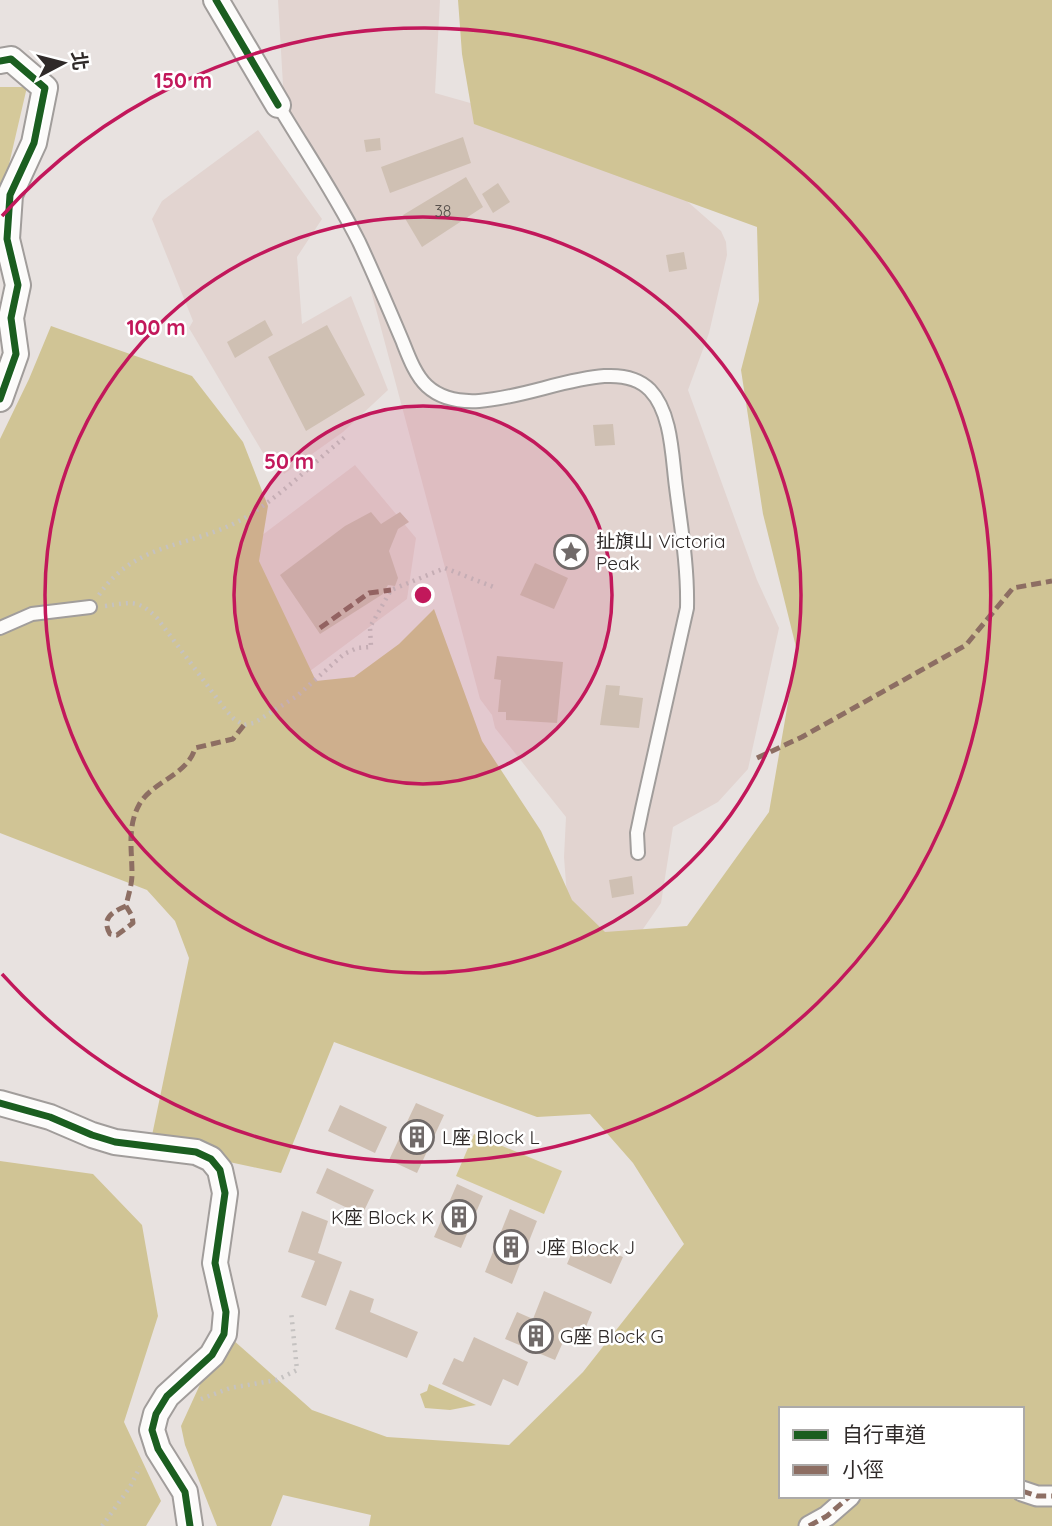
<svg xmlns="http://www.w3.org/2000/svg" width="1052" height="1526" viewBox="0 0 1052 1526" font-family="Quicksand,'Noto Sans TC',sans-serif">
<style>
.built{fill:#e2d4d0}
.green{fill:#d5c99a}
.forest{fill:#d0c495;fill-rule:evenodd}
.building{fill:#cfc0b3}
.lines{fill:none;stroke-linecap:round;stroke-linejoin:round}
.service-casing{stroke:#a19d9b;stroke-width:16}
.pedestrian-casing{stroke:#a19d9b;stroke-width:23}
.minor-casing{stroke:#a19d9b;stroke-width:28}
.path{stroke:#c5c2c1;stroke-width:4.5;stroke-dasharray:2 5;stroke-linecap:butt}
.service{stroke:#fcfbfa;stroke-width:12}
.pedestrian{stroke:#fcfbfa;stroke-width:19}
.minor{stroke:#fcfbfa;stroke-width:24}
.quiet{stroke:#8d6e63;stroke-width:5;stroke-dasharray:10 5;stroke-linecap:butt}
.cycleway-casing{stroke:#fff;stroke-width:11}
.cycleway{stroke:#1b5e20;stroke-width:7}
.ring{fill:none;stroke:#c2185b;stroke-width:3.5}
.labels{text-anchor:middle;stroke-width:5;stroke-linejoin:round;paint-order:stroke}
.number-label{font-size:16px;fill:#57504c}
.poi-label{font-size:19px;fill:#2f2a29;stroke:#fff;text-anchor:start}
.centre{fill:#c2185b;stroke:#fff;stroke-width:3.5}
.ring-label{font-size:21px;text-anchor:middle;font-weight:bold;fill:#c2185b;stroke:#fff;stroke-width:5;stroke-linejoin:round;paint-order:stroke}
</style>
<rect width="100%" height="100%" fill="#e8e2e0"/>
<path class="built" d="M278 0H440L435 93 516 116 647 166 721 231 726 242 727 255 709 333 688 390 757 580 779 628 748 769 718 802 673 827 661 903 634 942 597 931 568 910 564 857 566 817 495 728 492 715 480 699 362 257 273 108 284 102Z
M258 130 322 219 297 257 302 324 351 296 388 390 343 432 284 474 275 452 263 453 189 328 193 321 152 219 162 201Z
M355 465 416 538 407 599 298 680 220 567Z"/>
<path class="green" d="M0 87H27L0 203Z
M474 1134 562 1171 544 1214 456 1176Z"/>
<path class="forest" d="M458 0H1052V1526H369L371 1515 283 1495 271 1526H217L185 1445 181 1426 224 1332 312 1410 387 1437 509 1445 583 1372 684 1244 633 1163 590 1114 537 1117 334 1042 281 1173 150 1145 189 958 175 921 147 890 0 833V439L29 379 51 326 192 376 243 442 268 506 259 561 316 681 354 677 399 644 434 609 482 741 541 831 572 900 605 932 687 926 769 812 797 651 763 514 741 370 759 301 757 227 474 124 462 54ZM781 1409H1022V1496H781Z
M0 1161 93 1174 142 1225 158 1316 124 1422 161 1501 146 1526H0Z
M429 1384 476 1405 450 1410 425 1408 420 1394 427 1391Z"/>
<path class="building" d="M463 137 471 163 390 193 381 167Z
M380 138 381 150 366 152 364 140Z
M466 177 483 207 422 247 403 215Z
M498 183 510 202 493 213 482 194Z
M684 252 687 269 669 272 666 255Z
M265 320 273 335 235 358 227 342Z
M327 325 365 395 306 431 268 357Z
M613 424 615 445 595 446 593 425Z
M371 512 381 524 400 512 409 522 398 529 389 551 398 578 395 586 388 585 383 594 320 634 280 575 345 526Z
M535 563 568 578 554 609 520 595Z
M497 656 563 662 557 723 506 720V712H498L501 680 494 679Z
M606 685 620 686 619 695 643 698 639 728 600 725Z
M632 876 634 894 612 898 609 880Z
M416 1103 444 1115 417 1173 389 1160Z
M340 1105 387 1127 375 1153 328 1131Z
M327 1168 374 1190 362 1215 316 1193Z
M457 1184 483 1196 461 1248 434 1237Z
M510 1209 537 1221 512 1284 485 1272Z
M302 1211 328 1221 318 1253 342 1262 326 1306 301 1297 315 1261 288 1252Z
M578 1238 623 1257 611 1284 567 1264Z
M350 1290 374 1299 370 1312 418 1332 407 1358 335 1329Z
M544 1291 592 1312 581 1339 567 1333 555 1360 505 1339 517 1312 533 1319Z
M474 1337 528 1362 518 1386 503 1379 491 1406 442 1384 454 1358 463 1362Z"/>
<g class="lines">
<g class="service-casing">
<path id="service" d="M278 105C305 150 336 196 359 242 374 274 388 307 402 340 408 355 415 375 427 386 481 436 604 342 650 390 672 413 672 457 676 487 681 527 688 567 687 608L642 809 637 833 638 853
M0 628 32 614 90 607"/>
</g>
<g class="pedestrian-casing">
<path id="pedestrian" d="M1022 1491 1037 1496H1052
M809 1526 827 1516 850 1496"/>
</g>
<g class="minor-casing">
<path id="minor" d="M216 0 278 105
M0 61 11 59 45 88 34 143 10 195 7 239 18 285 11 318 16 354 0 399
M0 1103 50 1117 92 1135 115 1142 196 1152 211 1159 220 1170 225 1193 215 1263 226 1312 224 1334 212 1355 167 1396 156 1414 152 1430 158 1449 185 1492 190 1526"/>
</g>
<path class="path" d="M99 595C135 542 188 548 239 521 276 501 312 464 345 437
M105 606C131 603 137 598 157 618L225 709 234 719 244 725 254 723 297 696 344 654 357 648 371 647 370 627 391 590 445 568 496 588
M201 1399 230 1388 277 1380 297 1370 291 1311
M102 1526 130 1487 140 1467"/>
<use href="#service" class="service"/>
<use href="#pedestrian" class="pedestrian"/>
<use href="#minor" class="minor"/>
<path class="quiet" d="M320 628 369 593 391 590
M757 758 802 737 966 645 1013 588 1052 581
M126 906C112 912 101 918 110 934L117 935 133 923 132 916 126 906C128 896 132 885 132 874 132 850 127 827 139 805 151 782 188 775 195 748L233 739 244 725
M1022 1491 1037 1496H1052
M809 1526 827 1516 850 1496"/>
<g class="cycleway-casing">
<path id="cycleway" d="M216 0 278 105
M0 61 11 59 45 88 34 143 10 195 7 239 18 285 11 318 16 354 0 399
M0 1103 50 1117 92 1135 115 1142 196 1152 211 1159 220 1170 225 1193 215 1263 226 1312 224 1334 212 1355 167 1396 156 1414 152 1430 158 1449 185 1492 190 1526"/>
</g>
<use href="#cycleway" class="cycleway"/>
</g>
<circle cx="423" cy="595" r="189" fill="#c2185b" fill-opacity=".12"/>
<g class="ring">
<circle cx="423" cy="595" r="189"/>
<circle cx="423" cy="595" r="378"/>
<path d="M2 216A567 567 0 1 1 2 974"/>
</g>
<defs>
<g id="sight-ring" transform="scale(1.75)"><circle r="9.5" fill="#fff" stroke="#706a69" stroke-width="1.5"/><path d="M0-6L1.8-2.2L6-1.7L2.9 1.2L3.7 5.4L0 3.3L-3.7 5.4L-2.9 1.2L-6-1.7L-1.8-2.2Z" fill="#706a69"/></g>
<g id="building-ring" transform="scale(1.75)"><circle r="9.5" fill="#fff" stroke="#706a69" stroke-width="1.5"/><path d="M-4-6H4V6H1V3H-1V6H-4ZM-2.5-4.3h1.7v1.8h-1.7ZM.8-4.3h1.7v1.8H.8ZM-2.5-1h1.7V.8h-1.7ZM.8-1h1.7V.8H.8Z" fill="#706a69"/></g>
</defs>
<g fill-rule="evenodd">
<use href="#sight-ring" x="571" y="552"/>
<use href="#building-ring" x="417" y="1137"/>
<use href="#building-ring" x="459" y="1217"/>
<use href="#building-ring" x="511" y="1247"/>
<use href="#building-ring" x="536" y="1336"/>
</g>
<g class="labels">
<g class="number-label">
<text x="443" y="217">38</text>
</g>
<g class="poi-label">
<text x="596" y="548">扯旗山 Victoria<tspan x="596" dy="22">Peak</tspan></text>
<text x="442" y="1144">L座 Block L</text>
<text x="434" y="1224" text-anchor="end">K座 Block K</text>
<text x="536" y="1254">J座 Block J</text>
<text x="560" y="1343">G座 Block G</text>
</g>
</g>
<circle cx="423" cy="595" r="10" class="centre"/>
<g class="ring-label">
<text x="183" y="88">150 m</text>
<text x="156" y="335">100 m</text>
<text x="289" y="469">50 m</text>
</g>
<rect x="779" y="1407" width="245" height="91" fill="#ffffff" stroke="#acaaa9" stroke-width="2"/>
<rect x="793" y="1430" width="35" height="10" fill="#1b5e20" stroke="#acaaa9" stroke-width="2"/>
<text x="842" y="1442" font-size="21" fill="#2f2a29">自行車道</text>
<rect x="793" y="1465" width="35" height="10" fill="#8d6e63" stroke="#acaaa9" stroke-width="2"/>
<text x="842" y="1477" font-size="21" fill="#2f2a29">小徑</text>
<g transform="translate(63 63) rotate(83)" stroke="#ffffff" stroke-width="5" paint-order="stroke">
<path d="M0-5L12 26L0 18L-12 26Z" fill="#2f2a29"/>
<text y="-10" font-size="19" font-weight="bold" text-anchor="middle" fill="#2f2a29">北</text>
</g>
</svg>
